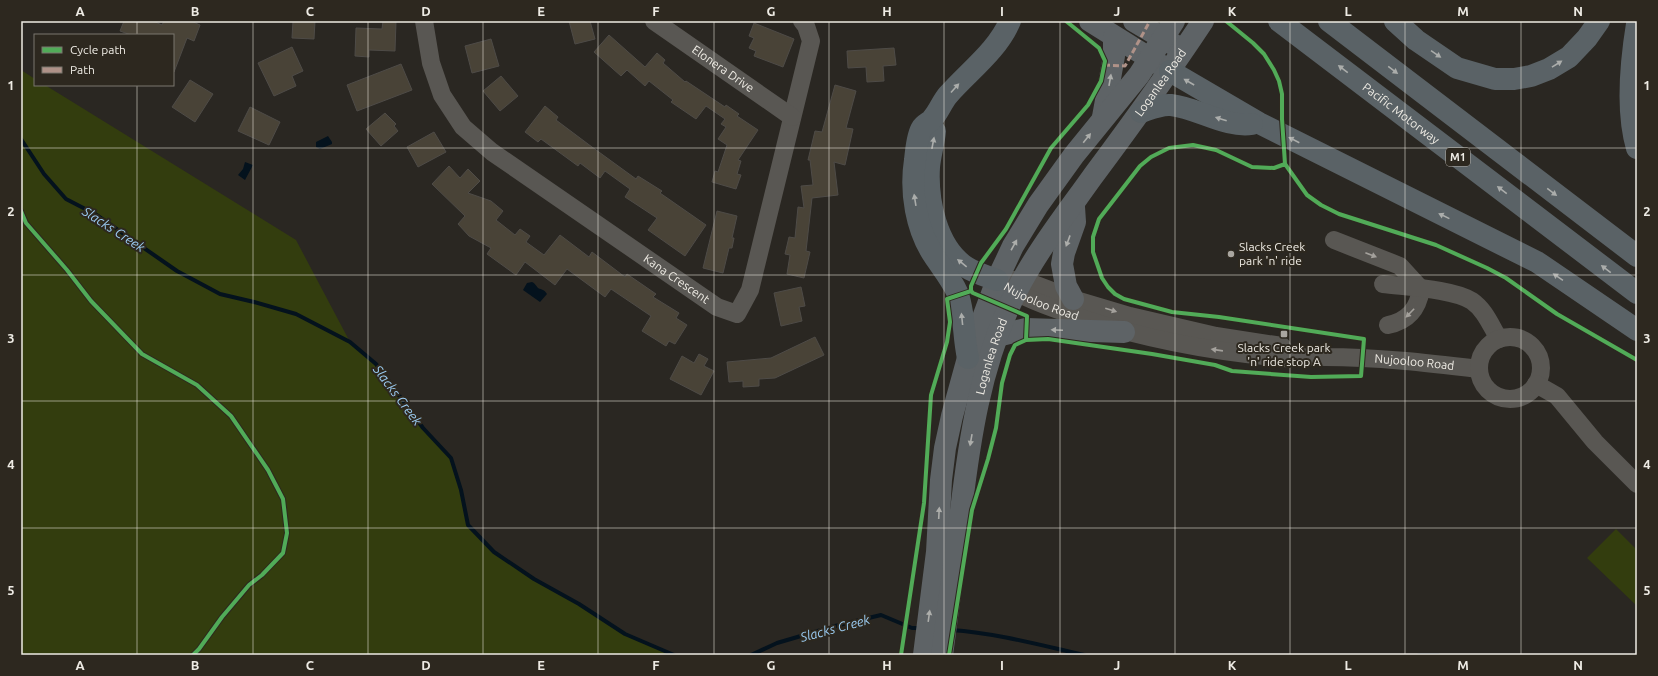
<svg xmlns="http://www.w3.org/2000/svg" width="1658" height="676" viewBox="0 0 1658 676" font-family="Ubuntu,sans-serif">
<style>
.green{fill:#333d0e}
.water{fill:#04121d}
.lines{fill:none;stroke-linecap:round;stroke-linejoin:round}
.stream{stroke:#04121d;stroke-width:4}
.building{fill:#494337;stroke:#4e4b47}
.minor{stroke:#595753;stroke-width:18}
.major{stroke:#5e6366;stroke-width:22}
.highway{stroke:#5a6266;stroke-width:22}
.quiet{stroke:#af9288;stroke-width:3;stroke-dasharray:6 3;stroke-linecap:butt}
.cycleway-casing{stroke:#2d281f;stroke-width:6}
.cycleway{stroke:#51ab58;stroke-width:4}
.oneway{fill:#abadab}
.oneway2{fill:#adaeab}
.oneway3{fill:#a4a19c}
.grid{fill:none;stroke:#eeebe4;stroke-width:1;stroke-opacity:0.55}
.poi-dot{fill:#a9a6a0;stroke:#2d281f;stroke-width:1.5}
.labels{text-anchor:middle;stroke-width:4;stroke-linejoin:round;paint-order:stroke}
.shield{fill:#2d281f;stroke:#b4b0a9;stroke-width:1}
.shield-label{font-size:11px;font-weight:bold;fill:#eeebe4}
.street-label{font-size:12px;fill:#eeebe4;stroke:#2d281f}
.poi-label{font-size:12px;fill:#eeebe4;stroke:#2d281f;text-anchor:start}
.water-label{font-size:13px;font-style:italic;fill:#9ccdf3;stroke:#2d281f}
.neatline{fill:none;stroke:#eeebe4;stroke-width:1.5}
.grid-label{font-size:13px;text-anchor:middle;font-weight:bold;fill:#eeebe4}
</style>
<rect width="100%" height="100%" fill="#2a2722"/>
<path class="green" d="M21 70 35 79V85H45L296 240 350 342 376 364 423 428 451 458 461 490 468 525 494 552 534 579 579 604 625 634 674 655H21Z
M1616 529 1637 550V606L1587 558Z"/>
<path class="water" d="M328 136 332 142V144L320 149 316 147V142Z
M245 162 253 165 245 180 238 175 243 169Z
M532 282C535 283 536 286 538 288 542 290 544 289 547 294L540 302 523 290 527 283Z"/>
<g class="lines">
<path class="stream" d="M21 139 44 174 66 199 95 214 177 271 220 294 254 302 296 314 350 342 376 364 423 428 451 458 461 490 468 525 494 552 534 579 579 604 625 634 674 655
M951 630C996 633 1040 645 1084 655
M751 655 777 643 835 626 881 615 912 628H920
M1419 655H1438"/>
</g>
<path class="building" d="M124 21H153L162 25 164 21H191L200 25 194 41 187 38 174 72 173 35H131L120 31Z
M293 21H315L314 39 292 38Z
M383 21H396L395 51 369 50V57L355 56 356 28 382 29Z
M569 21H590L595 39 575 44Z
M754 23 794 39 783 67 754 56 756 51 749 48 754 38 749 36Z
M609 35 645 67 657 53 665 60 663 63 685 82 686 81 725 107 726 105 739 114 737 116 758 130 738 160 741 161 737 174 741 175 736 189 712 182 715 171 718 172 727 145 718 139 726 127 721 124 725 119 706 106 696 119 671 102 673 100 649 81 645 86 627 70 621 76 594 52Z
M491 39 499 66 472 73 465 46Z
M292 47 303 71 292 76 296 86 274 96 258 63Z
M894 48 896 65 883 66 884 81 867 82 866 67 848 68 847 51Z
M401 64 412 90 357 111 347 85Z
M501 76 518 96 500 111 483 91Z
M190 80 213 94 195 122 172 107Z
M835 85 856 91 846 128 853 129 845 165 834 162 838 195 812 198 806 251 810 252 804 278 787 274 790 255 785 254 789 237 795 238 798 207 804 208 801 186 813 185 810 160H808L815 131 822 132Z
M545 106 558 117 556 120 592 147 636 179 638 176 662 191 660 193 706 225 685 256 648 230 657 218 625 197 630 189 605 171 600 178 580 163 578 166 541 139 538 142 525 132Z
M250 107 280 122 269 145 238 131Z
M385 113 396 124 394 126 398 131 381 146 366 129Z
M434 132 446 152 418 167 407 147Z
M449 166 460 178 468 169 480 181 468 193 491 201 503 211 496 220 515 235 520 229 530 236 526 242 544 255 560 235 589 257 592 252 625 277 627 274 656 294 653 297 679 313 676 318 687 325 675 344 669 341 666 346 642 331 651 316 611 289 605 297 567 269 555 285 525 262 516 275 487 254 491 248 469 236 458 224 465 216 432 184Z
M717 211 737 216 732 238H734L732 248H729L723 273 703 268Z
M801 287 805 306 799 307 802 321 781 326 774 293Z
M815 337 824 355 775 378 759 379V386L743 387V381L729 382 727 362 771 358Z
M699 354 708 359 704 366 714 371 701 395 670 379 682 356 694 363Z"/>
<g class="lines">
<g class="minor">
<path id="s1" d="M424 21 431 63 442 95 463 127 492 152 717 307 737 314 750 290 811 41 806 26 802 21"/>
<path id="s2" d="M654 21 792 117"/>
<path d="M1334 240 1400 266 1421 289C1418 309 1408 321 1388 325"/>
<path d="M1010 280H1023L1073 299 1130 316 1216 336 1282 346"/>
<path d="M1383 284C1406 287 1454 289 1472 301 1485 310 1491 326 1499 339"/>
<path id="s3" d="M1004 285C1029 301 1056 309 1084 319 1149 340 1215 352 1283 358 1297 359 1311 356 1325 357 1377 357 1428 363 1479 369"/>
<circle cx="1510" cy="368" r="31"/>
<path d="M1536 384 1557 396 1595 442 1637 484"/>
</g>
<g class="major">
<path d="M1090 21 1162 66"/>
<path d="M1134 21 1176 46"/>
<path d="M1103 117 1114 56V37"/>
<path d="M1073 299 1066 286 1062 264 1064 253 1075 222 1074 207"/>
<path d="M997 336 1026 329 1124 332"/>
<path d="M924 655 937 552 941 480 945 448 952 416 968 358 997 280 1013 246 1038 205 1074 155 1139 75 1174 21"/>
<path id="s4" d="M942 655C948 610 954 564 960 519 969 442 980 364 1015 294 1036 252 1066 214 1093 176 1131 125 1168 74 1203 21"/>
</g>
<g class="highway">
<path id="s5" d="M1279 21 1637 293"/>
<path d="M1329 21 1637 256"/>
<path d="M1395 21 1416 40 1457 68 1495 79H1514L1531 76 1549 69 1569 57 1587 38 1599 21"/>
<path d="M1637 24C1631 61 1626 111 1637 148"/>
<path d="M1170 71 1259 123 1537 262 1637 330"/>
<path d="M1141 112C1150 109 1161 104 1171 105 1198 108 1226 128 1252 124"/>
<path d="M935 131C934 143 930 155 929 167 927 200 936 247 966 267 975 273 986 276 997 280"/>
<path d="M968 358C963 336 965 312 957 292 951 279 942 268 934 256 916 229 910 192 915 160 916 152 917 135 922 128 924 124 931 122 933 118 939 111 942 102 948 95 969 71 997 51 1010 21"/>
</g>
<path class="quiet" d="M1104 65 1125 66 1150 21"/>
<g class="cycleway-casing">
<path id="cycleway" d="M1226 21 1253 43 1264 54 1274 70 1279 81 1282 94V119L1285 164 1307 195 1321 205 1339 214 1436 245 1487 268 1506 278 1557 314 1637 360
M21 211 26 223 67 270 91 301 142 354 197 385 231 416 268 470 283 499 287 533 283 553 262 575 249 585 222 617 199 649 193 655
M1026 340 1027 316 973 293 971 291V286L981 263 1006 229 1051 148 1088 105 1101 81 1105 61 1099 48 1066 21
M901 655 924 503 931 395 947 342 950 322 947 299 971 291
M949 655 972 510 988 459 996 428 1002 383 1010 355 1015 345 1026 340 1048 339 1152 354 1215 365 1232 371 1311 377 1361 376 1364 339 1219 317 1172 312 1124 299 1115 294 1108 287 1102 278 1093 252V237L1099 219 1140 166 1151 157 1169 148 1193 145 1216 150 1252 167 1274 168 1285 164"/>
</g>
<use href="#cycleway" class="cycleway"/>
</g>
<defs><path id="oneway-solid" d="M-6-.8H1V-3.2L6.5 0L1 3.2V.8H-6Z"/></defs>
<g class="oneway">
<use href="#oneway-solid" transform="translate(1436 54) rotate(34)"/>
<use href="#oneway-solid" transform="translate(1557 64) rotate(-32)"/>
<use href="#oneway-solid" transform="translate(1343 69) rotate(-143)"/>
<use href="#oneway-solid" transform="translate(1393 70) rotate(37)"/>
<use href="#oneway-solid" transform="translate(1189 82) rotate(-150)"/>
<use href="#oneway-solid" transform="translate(955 88) rotate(-48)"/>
<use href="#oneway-solid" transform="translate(1221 119) rotate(-162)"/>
<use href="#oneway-solid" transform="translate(1294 140) rotate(-153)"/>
<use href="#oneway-solid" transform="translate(933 143) rotate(-79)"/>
<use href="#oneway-solid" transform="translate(1502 190) rotate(-143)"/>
<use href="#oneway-solid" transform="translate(1552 192) rotate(37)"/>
<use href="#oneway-solid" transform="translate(915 200) rotate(-99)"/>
<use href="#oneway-solid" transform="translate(1444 216) rotate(-154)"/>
<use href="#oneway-solid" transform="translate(962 263) rotate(-141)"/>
<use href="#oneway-solid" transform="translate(1606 269) rotate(-143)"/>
<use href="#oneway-solid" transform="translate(1558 277) rotate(-146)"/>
<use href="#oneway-solid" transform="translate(962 319) rotate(-96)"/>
</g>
<g class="oneway2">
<use href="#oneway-solid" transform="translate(1110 80) rotate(-80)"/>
<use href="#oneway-solid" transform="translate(1087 138) rotate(-51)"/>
<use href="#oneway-solid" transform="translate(1068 241) rotate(110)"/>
<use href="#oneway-solid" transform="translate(1014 245) rotate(-61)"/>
<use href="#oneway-solid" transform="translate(1057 330) rotate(-178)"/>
<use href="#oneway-solid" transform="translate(971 440) rotate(100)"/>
<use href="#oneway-solid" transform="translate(939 513) rotate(-87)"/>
<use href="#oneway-solid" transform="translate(929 616) rotate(-82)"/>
</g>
<g class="oneway3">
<use href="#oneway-solid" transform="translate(1371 255) rotate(21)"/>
<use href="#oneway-solid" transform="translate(1111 310) rotate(17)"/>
<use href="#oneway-solid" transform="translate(1410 313) rotate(134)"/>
<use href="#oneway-solid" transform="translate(1217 350) rotate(-172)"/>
</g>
<path class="grid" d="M137 21V35M253 21V655M368 21V655M483 21V655M598 21V655M714 21V655M829 21V655M944 21V655M1060 21V655M1175 21V655M1290 21V655M1405 21V655M1521 21V655M137 85V655M21 148H1637M21 275H1637M21 401H1637M21 528H1637"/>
<g class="poi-dot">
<circle cx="1231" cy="254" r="4"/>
<rect x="1280" y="330" width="8" height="8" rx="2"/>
</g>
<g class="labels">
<rect class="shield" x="1446" y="148" width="24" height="18" rx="3"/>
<g class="shield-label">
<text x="1458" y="161">M1</text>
</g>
<g class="street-label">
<text dy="4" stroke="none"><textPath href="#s2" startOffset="84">Elonera Drive</textPath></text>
<text dy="4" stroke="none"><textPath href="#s4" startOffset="627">Loganlea Road</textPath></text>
<text dy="4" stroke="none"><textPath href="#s5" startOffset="153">Pacific Motorway</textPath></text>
<text dy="4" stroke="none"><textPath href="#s1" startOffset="377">Kana Crescent</textPath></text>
<text dy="4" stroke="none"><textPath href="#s3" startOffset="41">Nujooloo Road</textPath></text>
<text dy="4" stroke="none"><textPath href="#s4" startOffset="303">Loganlea Road</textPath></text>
<text dy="4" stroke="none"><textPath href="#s3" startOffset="422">Nujooloo Road</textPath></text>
</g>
<g class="poi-label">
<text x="1239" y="251">Slacks Creek<tspan x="1239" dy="14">park 'n' ride</tspan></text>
<text x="1284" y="352" text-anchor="middle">Slacks Creek park<tspan x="1284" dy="14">'n' ride stop A</tspan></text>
</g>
<g class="water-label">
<text transform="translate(114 229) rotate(33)" y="5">Slacks Creek</text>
<text transform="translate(398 395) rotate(53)" y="5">Slacks Creek</text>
<text transform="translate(835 628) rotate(-15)" y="5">Slacks Creek</text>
</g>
</g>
<rect width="1658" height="676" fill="none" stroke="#2d281f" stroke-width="44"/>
<rect x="34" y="34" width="140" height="52" fill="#2d281f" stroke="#7a766e"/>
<rect x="42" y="47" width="20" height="6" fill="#51ab58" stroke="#7a766e"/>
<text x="70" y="54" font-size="12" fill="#eeebe4">Cycle path</text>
<rect x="42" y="67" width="20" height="6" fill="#af9288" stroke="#7a766e"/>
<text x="70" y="74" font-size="12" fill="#eeebe4">Path</text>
<rect x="22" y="22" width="1614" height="632" class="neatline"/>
<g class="grid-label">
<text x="80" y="16">A</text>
<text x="195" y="16">B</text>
<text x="310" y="16">C</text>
<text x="426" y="16">D</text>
<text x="541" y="16">E</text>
<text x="656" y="16">F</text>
<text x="771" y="16">G</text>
<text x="887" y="16">H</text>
<text x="1002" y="16">I</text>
<text x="1117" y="16">J</text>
<text x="1232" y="16">K</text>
<text x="1348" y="16">L</text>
<text x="1463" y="16">M</text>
<text x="1578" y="16">N</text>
<text x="11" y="90">1</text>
<text x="1647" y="90">1</text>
<text x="11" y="216">2</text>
<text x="1647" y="216">2</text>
<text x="11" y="343">3</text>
<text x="1647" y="343">3</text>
<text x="11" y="469">4</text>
<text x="1647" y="469">4</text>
<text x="11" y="595">5</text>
<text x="1647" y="595">5</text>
<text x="80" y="670">A</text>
<text x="195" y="670">B</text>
<text x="310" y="670">C</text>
<text x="426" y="670">D</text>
<text x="541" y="670">E</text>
<text x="656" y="670">F</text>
<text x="771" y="670">G</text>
<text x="887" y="670">H</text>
<text x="1002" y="670">I</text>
<text x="1117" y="670">J</text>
<text x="1232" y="670">K</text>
<text x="1348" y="670">L</text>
<text x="1463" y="670">M</text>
<text x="1578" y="670">N</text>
</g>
</svg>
